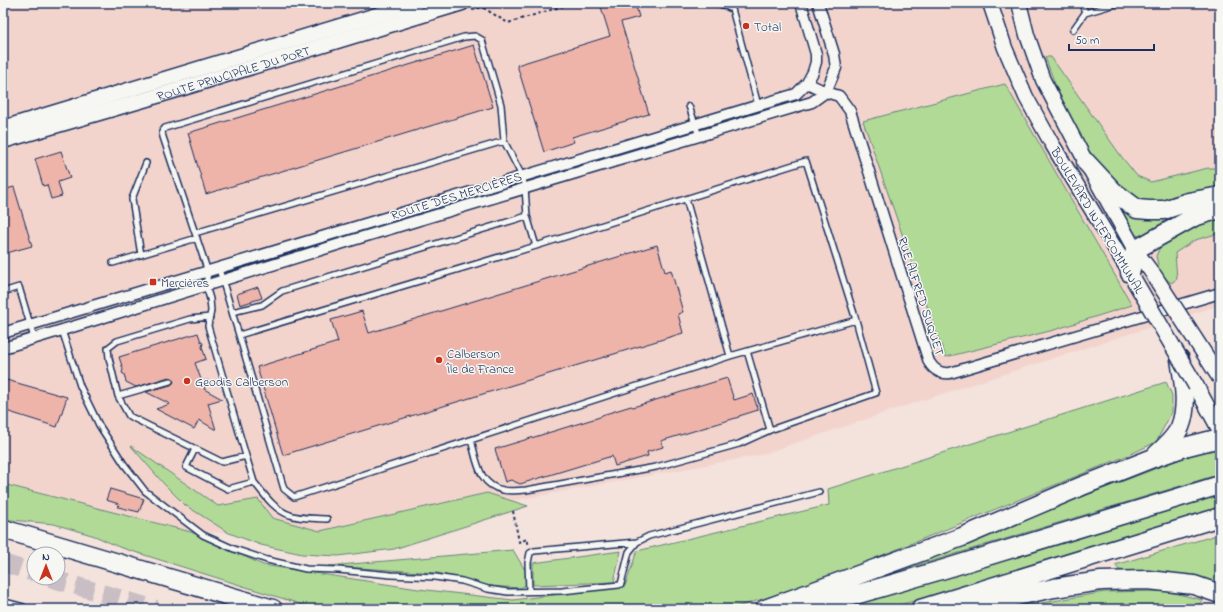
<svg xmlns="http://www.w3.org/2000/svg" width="1223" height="612" viewBox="0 0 1223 612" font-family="'Indie Flower',sans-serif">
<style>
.built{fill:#f2d4cd}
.green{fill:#b1da97;stroke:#66847a}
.building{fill:#eeb4a9;stroke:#1b2f5e}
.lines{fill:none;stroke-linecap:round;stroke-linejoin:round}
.motorway-tunnel{stroke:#c9bec3;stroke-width:18;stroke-dasharray:18 9;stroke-linecap:butt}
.service-casing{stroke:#1b2f5e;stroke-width:8}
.minor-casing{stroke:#1b2f5e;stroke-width:13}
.secondary-casing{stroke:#1b2f5e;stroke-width:17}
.primary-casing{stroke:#1b2f5e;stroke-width:18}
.motorway-casing{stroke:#1b2f5e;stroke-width:21}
.path{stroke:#1b2f5e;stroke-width:2;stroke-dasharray:3 3;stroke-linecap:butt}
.service{stroke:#f6f6f2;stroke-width:5}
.minor{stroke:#f6f6f2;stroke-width:10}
.secondary{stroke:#f6f6f2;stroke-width:14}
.primary{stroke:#f6f6f2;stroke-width:15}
.motorway{stroke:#f6f6f2;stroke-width:18}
.primary-bridge-casing{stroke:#1b2f5e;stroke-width:18;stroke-linecap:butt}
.primary-bridge{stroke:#f6f6f2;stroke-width:15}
.poi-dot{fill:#c8321e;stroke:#f6f6f2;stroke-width:1.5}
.labels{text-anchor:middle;stroke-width:3;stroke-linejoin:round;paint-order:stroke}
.poi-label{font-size:13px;fill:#1b2f5e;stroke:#f6f6f2;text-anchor:start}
.street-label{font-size:13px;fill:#1b2f5e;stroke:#f6f6f2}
</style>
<rect width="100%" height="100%" fill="#f4e2dc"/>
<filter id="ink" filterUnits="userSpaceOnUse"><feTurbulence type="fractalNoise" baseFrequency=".025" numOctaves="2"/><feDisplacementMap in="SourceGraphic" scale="8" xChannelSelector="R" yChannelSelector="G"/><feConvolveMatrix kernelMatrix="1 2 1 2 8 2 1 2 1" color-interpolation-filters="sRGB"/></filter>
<g filter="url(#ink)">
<path class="built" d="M3 3H1220V305L923 400 760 455 328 535 191 532 3 484Z"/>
<path class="green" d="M1045 57H1051L1121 156 1137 176 1151 182 1208 168H1220V186L1173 196 1161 201H1145L1124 192 1105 180 1061 100Z
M1005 84 1132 305 1054 330 946 357 937 335 863 121Z
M1117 202H1210L1142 237 1136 235Z
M1220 215V233L1195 240 1175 253 1177 279 1171 283 1160 273 1156 256 1162 243Z
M1166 382 1172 395V412L1156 442 1131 454 883 555 841 574 731 609H316L119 547 95 536 54 524 11 520 3 518V484L191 532 263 565 418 589 513 600 625 586 637 551 829 505 828 489Z
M131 446 218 506 258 499 272 518 320 531 487 493 528 506 394 549 338 556 302 554 261 545 229 533 185 505 164 484Z
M1215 449 1220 457V474L853 585 1196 453Z
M1220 493V508L887 609H834Z
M1220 534V588L1177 574 1119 570 1115 565Z
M513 550 525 570 528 583 521 588 488 586 438 573 328 566Z
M621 551 614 582 533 585V563Z
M1165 591 1203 600 1197 606 1209 609H1007L1105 592Z"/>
<path class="building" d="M614 3H635L639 17 621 22 649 114 572 137 574 142 544 152 517 65 610 36 601 7Z
M474 45 493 107 206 194 188 133Z
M61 151 70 178 58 182 62 196 51 199 47 185 43 186 35 159Z
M14 187 32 246 3 254V190Z
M657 245 665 272 671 270 683 312 678 314 683 333 283 455 257 367 338 342 331 320 362 311 369 333Z
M258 287 262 298 240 305 237 294Z
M198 333 201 342 203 343 202 347 206 359 195 363 202 382 208 380 204 389 222 399 208 403 216 430 199 420 194 429 156 409 170 404 146 392 171 385 174 382 172 378 169 377 136 387 126 382 124 374 122 373 123 369 119 357Z
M727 378 734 400 753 394 758 410 739 416V417L661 441 663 447 647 452 648 456 615 466 612 456 520 484 511 480 505 482 495 449 600 417 602 415 631 406 633 407Z
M3 379 67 397 57 427 3 410Z
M110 489 144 499 139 512 118 507 119 504 106 500Z"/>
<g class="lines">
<path class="motorway-tunnel" d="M3 563 34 573
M50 578 156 609"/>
<g class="service-casing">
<path id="service" d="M718 3 732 9 758 105
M1082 3 1085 13
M1073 30 1085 13 1119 3
M689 106 699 136
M686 199 730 356
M527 216 536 246 239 335 284 489 294 497 730 356 856 320 806 161 536 246
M195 233 504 141 501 105 482 40 475 36 464 37 165 128 162 132 163 137 208 272 206 286 210 299 211 311 208 326 246 456
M141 255 132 199 146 163
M113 263 197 238
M219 269 232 312 262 305 282 291 527 216 525 188 522 176 504 141
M3 292 19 287 34 338
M232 312 239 335
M62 330 80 386 99 425 124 464 145 491 203 535 234 549 267 560 306 569 338 570 391 575 435 577 462 581 488 589 508 592 562 591 619 585 621 584 629 552 637 542 649 536 819 492
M747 351 770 430
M118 396 170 381
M471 440C477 460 478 485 503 490 510 492 519 490 526 490L656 467 739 444 770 430 876 393 856 320
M195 449 186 467 228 489 254 482 246 456 222 462 129 416 118 396 109 358 108 348 117 341 190 319 210 317
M254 482C263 493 274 510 290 515 301 519 315 518 327 519
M529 591 528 563 530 553 534 551 637 542"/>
</g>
<g class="minor-casing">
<path id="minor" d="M807 83 826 92 839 96 850 111 929 362C934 370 940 374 950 373L1220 293
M3 333 796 94 807 83 813 72 816 62V54L801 3
M3 348 82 324 353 240 812 102 826 92 836 68 834 54 818 3
M3 604 22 609"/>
</g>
<g class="secondary-casing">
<g id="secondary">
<path d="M990 3 1005 48 1026 97 1052 144 1130 273"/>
<path d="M1019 3 1027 35 1043 80 1086 162 1135 250 1153 274"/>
<path d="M3 128 416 3"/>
<path id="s1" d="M3 141 147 99 462 3"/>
</g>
</g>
<g class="primary-casing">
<path id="primary" d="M1196 386 1220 430"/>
</g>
<g class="motorway-casing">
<path id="motorway" d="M1086 162 1113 191 1137 209 1149 210H1164L1188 202 1220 196
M1130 273 1135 250 1194 217 1220 209
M1156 455C1165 447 1175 438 1180 427 1189 405 1183 380 1180 359
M3 529 273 609
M765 609 962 537 1082 486 1153 458 1188 446 1220 438
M807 609 941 570 1220 485
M920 609 1220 517
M957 609 1054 588 1101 581 1148 580 1194 585 1220 594"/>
</g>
<path class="path" d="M472 10 482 7 508 23 573 3
M513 511 519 542 527 539 529 546"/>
<use href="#service" class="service"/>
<use href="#minor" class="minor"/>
<use href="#secondary" class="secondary"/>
<use href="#primary" class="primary"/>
<use href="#motorway" class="motorway"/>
<g class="primary-bridge-casing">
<path id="primary-bridge" d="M1153 274 1220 378
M1134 280 1196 386"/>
</g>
<use href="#primary-bridge" class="primary-bridge"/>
</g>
</g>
<g class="poi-dot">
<circle cx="746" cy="26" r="4"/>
<rect x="149" y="278" width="8" height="8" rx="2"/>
<circle cx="439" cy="360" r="4"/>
<circle cx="187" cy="381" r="4"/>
</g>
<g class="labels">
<g class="poi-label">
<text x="754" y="31">Total</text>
<text x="161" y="287">Mercières</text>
<text x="447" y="358">Calberson<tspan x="447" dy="15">Île de France</tspan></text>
<text x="195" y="386">Geodis Calberson</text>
</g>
<g class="street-label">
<text dy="5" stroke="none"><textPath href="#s1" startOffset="240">ROUTE PRINCIPALE DU PORT</textPath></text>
<text transform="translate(456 195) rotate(-17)" y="5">ROUTE DES MERCIÈRES</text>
<text transform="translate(1098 220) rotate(59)" y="5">BOULEVARD INTERCOMMUNAL</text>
<text transform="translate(922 296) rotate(72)" y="5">RUE ALFRED SUQUET</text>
</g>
</g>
<rect width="1223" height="612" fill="none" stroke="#f6f6f2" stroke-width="16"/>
<rect x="8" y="8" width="1207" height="596" fill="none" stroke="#1b2f5e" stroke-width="1.5" filter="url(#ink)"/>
<g transform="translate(46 566)"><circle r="19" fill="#f6f6f2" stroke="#9ea6b7"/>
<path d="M0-3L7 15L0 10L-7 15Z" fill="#c8321e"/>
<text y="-6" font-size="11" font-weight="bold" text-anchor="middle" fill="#1b2f5e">N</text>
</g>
<path d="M1069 44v6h85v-6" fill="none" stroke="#1b2f5e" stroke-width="2"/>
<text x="1075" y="44" font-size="12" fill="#1b2f5e" stroke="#f6f6f2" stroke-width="3" paint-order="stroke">50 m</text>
</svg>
